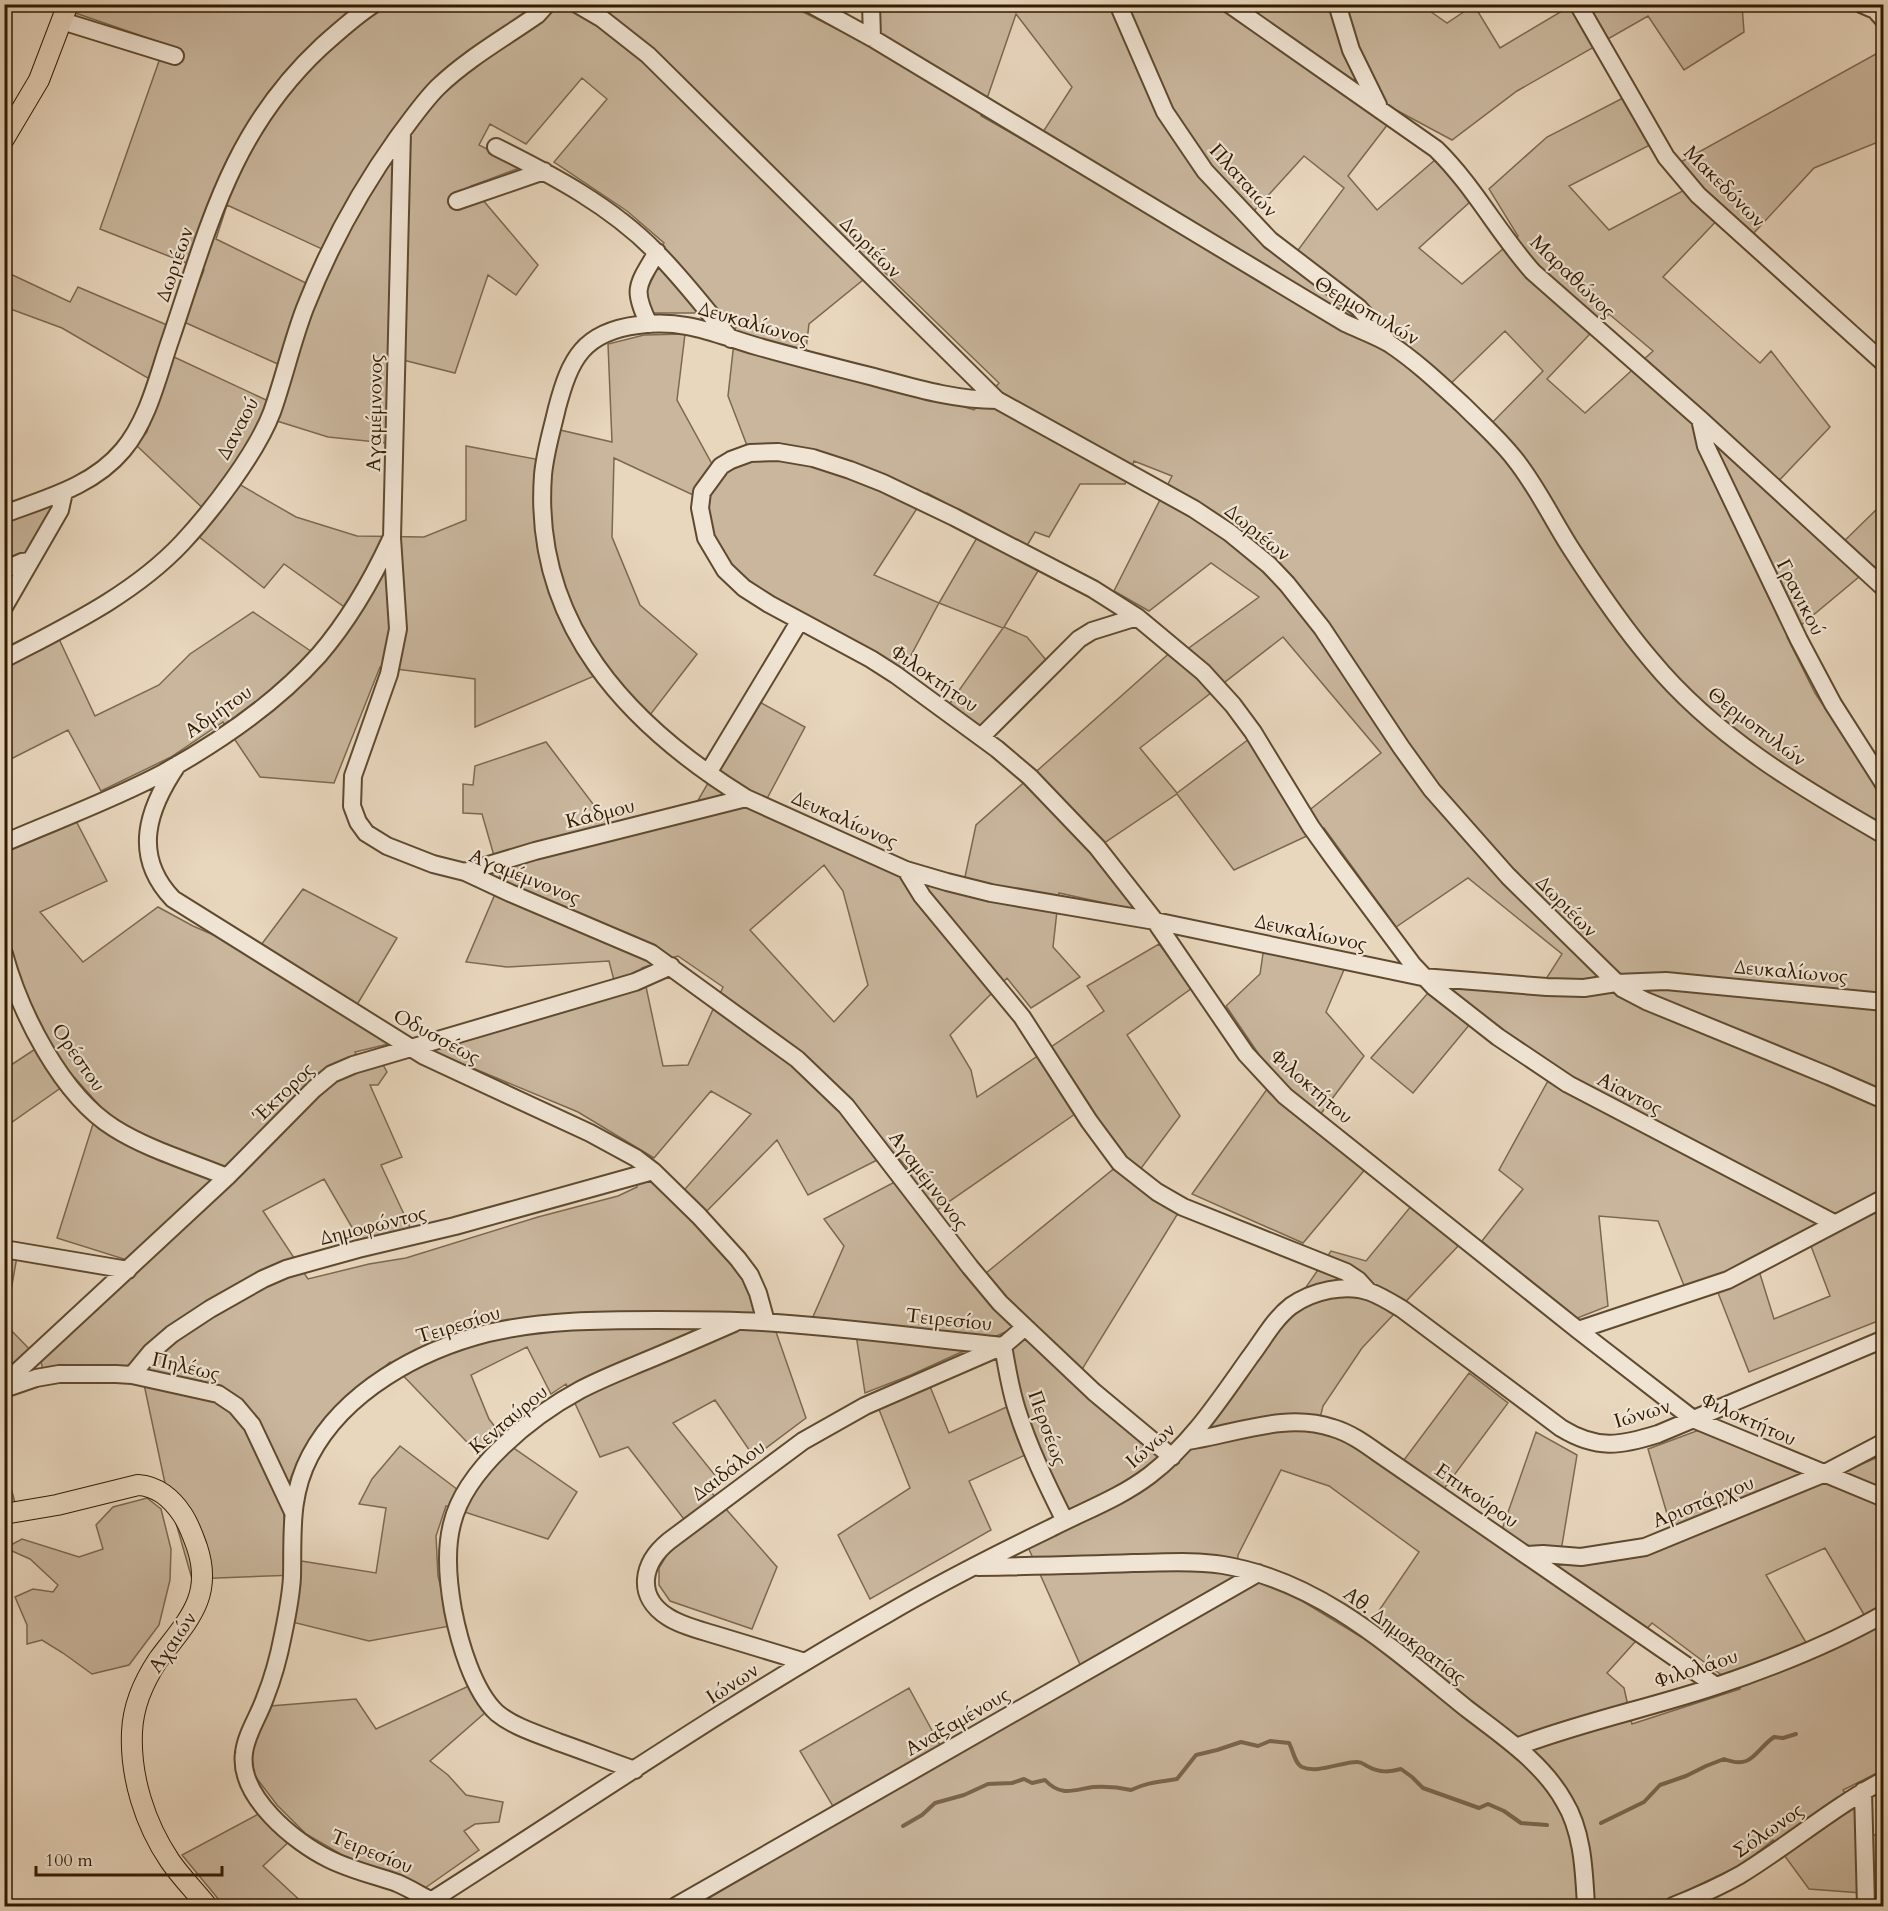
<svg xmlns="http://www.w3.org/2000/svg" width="1888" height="1911" viewBox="0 0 1888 1911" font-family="Cardo,serif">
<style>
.green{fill:#c9b69d;stroke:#7d684e;stroke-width:1.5;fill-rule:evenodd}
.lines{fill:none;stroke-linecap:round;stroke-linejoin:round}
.stream{stroke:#7a654b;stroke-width:4}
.minor-casing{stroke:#5f4a2f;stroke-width:20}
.major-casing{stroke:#311b00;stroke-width:22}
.minor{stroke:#f0e4d4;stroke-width:16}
.major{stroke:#e8d6bd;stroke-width:20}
.labels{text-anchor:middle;stroke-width:4.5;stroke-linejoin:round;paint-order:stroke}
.street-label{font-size:20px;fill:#311b00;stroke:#f0e4d4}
</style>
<rect width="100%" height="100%" fill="#e8d6bd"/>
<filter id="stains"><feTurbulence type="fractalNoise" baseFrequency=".00333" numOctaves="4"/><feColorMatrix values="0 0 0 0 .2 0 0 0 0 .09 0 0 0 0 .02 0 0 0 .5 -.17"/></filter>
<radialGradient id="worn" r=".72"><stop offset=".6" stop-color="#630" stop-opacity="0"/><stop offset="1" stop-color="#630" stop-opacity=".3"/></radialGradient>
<path class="green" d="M1420 4 1447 23 1474 5 1500 48 1572 5H1742L1744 32 1684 70 1648 16 1517 91 1452 140 1398 111 1348 176 1377 210 1435 160 1454 175 1471 201 1419 248 1462 284 1518 236 1489 189 1547 137 1623 98 1650 145 1569 186 1609 230 1694 185 1679 163 1883 50V140L1814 168 1752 235 1724 213 1663 277 1760 363 1771 351 1830 427 1770 490 1835 550 1878 508 1883 514V578L1871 567 1787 637 1815 693 1863 765 1883 746V1319L1749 1372 1715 1285 1685 1288 1658 1221 1599 1216 1608 1306 1575 1319 1482 1241 1523 1189 1499 1170 1555 1068 1507 1038 1480 1012 1413 1093 1371 1058 1442 977 1539 990 1562 954 1468 878 1396 927 1324 828 1234 870 1177 794 1094 850 1141 911 1059 893 1053 947 1080 977 1031 1008 1007 978 950 1035 971 1070 977 1097 1104 1011 1087 986 1159 944 1192 988 1127 1035 1180 1116 1133 1179 1180 1210 1076 1379 1173 1462 1219 1413 1331 1251 1366 1261 1412 1205 1460 1244 1362 1348 1323 1406 1319 1422 1401 1464 1469 1373 1508 1403 1437 1498 1498 1541 1536 1432 1577 1455 1560 1557 1675 1541 1648 1449 1699 1430 1820 1482 1883 1455V1770L1843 1790 1871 1836 1883 1832V1906H1876L1875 1894 1809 1889 1773 1840 1743 1864 1686 1891 1692 1906H696L840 1818 800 1751 909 1688 947 1758 1086 1678 1028 1547 1070 1522 1038 1449 969 1481 991 1530 870 1599 838 1535 910 1488 878 1407 929 1384 949 1433 1022 1400 1005 1332 911 1375 865 1393 857 1341V1325L812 1319 844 1246 824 1219 912 1173 893 1152 808 1195 777 1140 700 1218 745 1276 775 1329 806 1418 754 1457 715 1400 673 1423 722 1484 711 1492 777 1567 752 1629 670 1601 659 1585V1568L671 1548 694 1532 628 1447 600 1457 566 1384 551 1394 527 1347 471 1375 489 1419 508 1444 577 1492 548 1539 446 1506 436 1536 438 1576 450 1626 369 1641 292 1622 296 1575 192 1579 166 1488 141 1370 88 1365 43 1372 41 1361 25 1374 5 1377V1248L18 1251 5 1324 41 1361 140 1264 57 1238 99 1105 75 1078 5 1127V1069L49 1040 27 997 5 934V850L75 819 107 881 40 912 83 962 158 907 193 926 255 953 303 889 397 938 352 1013 397 1042 355 1052 361 1066 382 1063 387 1072 378 1085H370L402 1157 381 1165 416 1240 368 1255 324 1179 263 1211 308 1279 369 1264 406 1258 538 1217 618 1196 637 1187 635 1179 657 1173 679 1196 751 1114 711 1091 654 1158 578 1112 427 1049 617 992 609 961 507 967 466 962 501 880 482 814 463 813V784L473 785 475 766 546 742 618 837 689 816 756 700 805 727 762 808 962 891 976 825 1173 650 1179 655 1259 597 1211 563 1149 611 1114 591 1172 476 1134 461 1125 484H1080L1049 537 1035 532 1022 554 1041 566 1004 627 1027 637 1051 666 980 728 948 706 1003 628 939 603 902 672C847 644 748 603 717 549 709 536 708 515 704 500L614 458 612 537 640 605 697 654 650 715 601 673 475 727V679L380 667 334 783 260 777 223 722 171 757 101 791 68 730 5 762V665L59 639 95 716 159 685 190 654 253 612 324 660 354 614 284 564 264 588 198 536 211 516 136 445 147 432 160 385 62 328 5 307 4 271 70 302 78 287 167 325 159 350 279 406 289 369 184 322 204 270 100 229 165 44 58 7 59 5H789L877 49 878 5ZM1016 14 1072 87 1034 146 981 116ZM582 78 607 99 554 162 627 211 664 243 648 270 641 299 654 313H705L736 324 728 396 751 456 717 473 677 400 685 334 644 335 608 344 612 442 560 430 551 462 466 446V520L424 537 357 536 296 517 237 483 264 417 328 437 386 443 391 357 455 373 488 275 516 295 538 265 471 186 522 167 479 145 490 124 526 144ZM1304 156 1344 188 1290 261 1265 248 1243 223ZM227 205 333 254 318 289 216 239ZM879 267 999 383 974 410 805 358 809 324ZM1609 314 1653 351 1585 413 1547 379ZM1505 331 1543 371 1483 432 1441 393ZM927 493 985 524 939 603 874 575ZM1283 637 1381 753 1297 820 1249 739 1177 793 1140 748ZM824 865 843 891 868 985 834 1022 750 930ZM678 956 723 987 688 1065 663 1066 642 968ZM1078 1112 1117 1166 975 1282 927 1217ZM1806 1233 1830 1296 1774 1319 1755 1258ZM390 1362 490 1466 466 1496 400 1446 372 1479 359 1504 386 1508 376 1573 289 1559C287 1542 282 1520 284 1503 294 1442 345 1400 390 1362ZM1281 1470 1329 1486 1419 1552 1361 1637 1276 1585 1254 1580 1236 1592 1238 1555ZM1825 1548 1873 1630 1814 1656 1766 1575ZM1652 1623 1740 1689 1632 1724 1624 1688 1607 1673Z
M51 502 52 510 5 593V519Z
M1264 947 1346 965 1326 1012 1364 1056 1314 1123 1367 1167 1303 1243 1192 1194 1275 1078 1226 1006 1260 974Z
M5 1465 19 1518 5 1519Z
M147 1498 161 1509 171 1549 170 1580 159 1625 129 1665 92 1674 63 1653 42 1640 27 1644V1625L15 1597 33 1589 53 1592 58 1585 30 1559 5 1548 22 1539 79 1557 103 1549 96 1525 113 1507Z
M473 1684 487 1711 430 1761 448 1775 466 1795 503 1802 499 1822 475 1824 464 1831 479 1850 425 1888 344 1856 306 1834 277 1805 252 1772 250 1752 270 1706 356 1699 376 1729Z
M264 1811 293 1838 263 1866 306 1906H224L182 1855Z"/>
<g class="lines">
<path class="stream" d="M1601 1823 1644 1802 1660 1785 1686 1776 1706 1766 1724 1759C1753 1770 1754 1751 1774 1737L1783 1738 1796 1734
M903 1826 922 1815 935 1803 964 1795 988 1784 1012 1783 1024 1779 1032 1783 1045 1780C1061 1797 1073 1790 1093 1787 1106 1786 1118 1787 1131 1790 1148 1782 1159 1782 1177 1779L1196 1755 1217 1750 1241 1742 1258 1746 1270 1741 1289 1743C1293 1750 1295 1764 1302 1767 1317 1774 1341 1762 1357 1762 1363 1762 1364 1765 1369 1767 1380 1773 1390 1772 1401 1769L1412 1777 1423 1788 1479 1808 1488 1804 1504 1811 1521 1823 1547 1825"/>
<g class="minor-casing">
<path id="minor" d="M577 4 601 18 648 55 997 400 1194 509 1230 533 1269 565 1287 584 1322 628 1401 747 1432 790 1508 876 1623 989 1646 1001 1829 1076 1884 1100
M810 4 872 38 1345 323C1360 330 1377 336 1390 344 1417 362 1440 384 1464 406 1481 423 1499 439 1514 458 1536 485 1551 517 1570 547 1595 586 1622 626 1652 661 1714 736 1800 787 1884 835
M871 4 872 38
M1118 4 1165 112 1205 171 1270 240 1359 308 1386 339
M1229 4 1436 149C1474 186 1498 233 1533 272L1700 419 1884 588
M1337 4 1351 50 1378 105
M1578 4 1666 157 1698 195 1884 363
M1861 4 1875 10 1884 20
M62 21 175 56
M402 132 392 538 398 629 389 674 353 776 352 806 358 822 366 833 387 846 433 864 465 872 510 893 651 953 797 1059 846 1106 970 1267 1000 1303 1094 1392 1172 1457
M496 147C554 176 611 206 656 252 683 279 706 310 731 339
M457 201 544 171
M649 324C631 288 638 285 657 252
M997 400C954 400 915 388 874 377 834 367 795 357 756 346 712 333 686 319 638 325 583 332 570 359 557 408 552 430 545 452 543 475 532 624 628 725 746 798L906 870 947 882 991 893 1155 921 1422 977 1547 987 1584 988 1616 983 1666 981 1884 1002
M1700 419 1706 446 1799 640 1833 704 1884 784
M4 514C47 498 93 486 123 450 149 419 158 375 171 338 209 226 231 131 321 47 338 32 355 16 374 4
M4 570 22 562 30 561
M4 607 60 510 64 492
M4 659C67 626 133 595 182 543 212 511 257 452 272 412 284 378 292 342 305 308 329 247 360 190 398 137 411 120 423 102 438 87 467 59 504 38 537 15L547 4
M981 737 1079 639 1092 631 1137 617
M178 764C148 808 131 855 173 899L424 1056 590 1133 636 1158 653 1171 699 1216 738 1259 750 1275 758 1293 766 1322
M708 773 799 622
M4 843C57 820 112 800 163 773 219 742 277 702 319 655 349 620 372 580 391 539
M906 870 922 896 1022 1017 1089 1121 1120 1163 1157 1192 1183 1207 1346 1272 1358 1280 1368 1291
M465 872 535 851 746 798
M4 954C20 1012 61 1095 114 1128 147 1149 191 1162 227 1177
M1834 1223 1568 1084 1498 1037 1434 987 1413 965 1334 859 1311 827 1253 732 1233 705 1203 672 1137 617 1093 589 954 517 883 483 850 470 813 458 778 452 750 453 731 460 721 466 702 492 700 508 706 538 725 570 744 588 769 604 871 659 896 675 997 749 1030 777 1097 847 1155 921 1246 1054 1285 1096 1578 1330 1693 1419 1884 1498
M4 1249 128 1270
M1578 1330 1728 1280 1884 1198
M132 1375 151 1352 172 1334 210 1309 263 1279 286 1269 358 1249 455 1226 653 1171
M4 1384 227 1177 314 1089 332 1074 353 1065 635 982 671 966
M4 1389 36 1378 59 1374H116L132 1375 218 1394 236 1406 252 1425 293 1512
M1187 1441C1236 1434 1285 1412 1333 1428 1350 1433 1364 1443 1378 1453L1716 1686
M1527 1555 1543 1554 1581 1557 1645 1547 1823 1474 1884 1442
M978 1567C1030 1566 1081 1565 1133 1563 1162 1563 1193 1560 1223 1565 1320 1581 1393 1649 1466 1708 1501 1735 1542 1762 1564 1801 1583 1832 1584 1871 1586 1906
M805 1662C775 1653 746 1644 716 1635 700 1630 682 1626 668 1617 635 1596 642 1563 669 1541L803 1441 865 1406 1003 1346 1024 1328
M1516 1747C1581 1722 1650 1708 1716 1686 1773 1667 1831 1644 1884 1614
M635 1770C609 1761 584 1751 558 1742 538 1734 514 1727 497 1713 473 1691 459 1641 453 1610 448 1582 445 1551 452 1524 465 1469 532 1416 580 1390 599 1380 619 1372 638 1364 670 1351 702 1337 734 1323
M1863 1791 1866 1906
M432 1901C420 1895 409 1888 397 1883 374 1875 351 1870 329 1859 294 1842 238 1796 244 1753 246 1734 259 1716 265 1698 273 1678 279 1656 283 1635 287 1616 291 1596 292 1577 293 1533 289 1496 310 1456 344 1391 420 1350 488 1333 543 1320 602 1320 657 1320 692 1320 727 1320 762 1322 842 1327 923 1338 1003 1346 1007 1367 1010 1389 1017 1410 1029 1448 1047 1485 1065 1521
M423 1906C577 1808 728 1704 887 1614 940 1583 995 1555 1051 1528 1084 1511 1120 1498 1150 1475 1192 1443 1220 1399 1250 1357 1263 1340 1274 1319 1291 1306 1312 1291 1346 1283 1370 1292 1381 1296 1392 1303 1402 1309L1561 1428C1597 1450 1620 1446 1658 1434L1884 1339
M676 1906 1258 1573
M1673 1906C1696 1897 1719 1887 1740 1875 1789 1845 1833 1807 1884 1780"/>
</g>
<g class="major-casing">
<path id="major" d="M4 139 39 80 68 4
M4 1514 57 1505 138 1485C157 1486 172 1499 182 1514 189 1524 193 1536 197 1547 214 1598 186 1622 158 1660 144 1681 133 1706 132 1732 130 1777 145 1824 170 1861 181 1877 195 1891 207 1906"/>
</g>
<use href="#minor" class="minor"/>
<use href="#major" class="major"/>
</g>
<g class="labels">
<g class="street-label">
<text transform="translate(1244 180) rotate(48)" y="7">Πλαταιών</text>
<text transform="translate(1725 186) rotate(45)" y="7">Μακεδόνων</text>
<text transform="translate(871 247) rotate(45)" y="7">Δωριέων</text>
<text transform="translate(174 264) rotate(-71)" y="7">Δωριέων</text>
<text transform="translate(1573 276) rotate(44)" y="7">Μαραθώνος</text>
<text transform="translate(1367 310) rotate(30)" y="7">Θερμοπυλών</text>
<text transform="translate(754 323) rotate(16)" y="7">Δευκαλίωνος</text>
<text transform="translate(374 413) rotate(-89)" y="7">Αγαμέμνονος</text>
<text transform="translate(237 428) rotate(-62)" y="7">Δαναού</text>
<text transform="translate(1258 532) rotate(39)" y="7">Δωριέων</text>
<text transform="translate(1801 597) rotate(63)" y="7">Γρανικού</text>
<text transform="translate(935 678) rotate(35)" y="7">Φιλοκτήτου</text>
<text transform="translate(218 711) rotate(-35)" y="7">Αδμήτου</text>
<text transform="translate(1757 726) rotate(37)" y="7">Θερμοπυλών</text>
<text transform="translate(600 813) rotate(-14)" y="7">Κάδμου</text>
<text transform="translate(845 819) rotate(24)" y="7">Δευκαλίωνος</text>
<text transform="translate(525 876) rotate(22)" y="7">Αγαμέμνονος</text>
<text transform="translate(1567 906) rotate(45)" y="7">Δωριέων</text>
<text transform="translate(1311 932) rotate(12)" y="7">Δευκαλίωνος</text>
<text transform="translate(1791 971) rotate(5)" y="7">Δευκαλίωνος</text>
<text transform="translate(437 1036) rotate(28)" y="7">Οδυσσέως</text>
<text transform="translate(79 1057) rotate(55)" y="7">Ορέστου</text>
<text transform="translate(1312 1086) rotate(41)" y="7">Φιλοκτήτου</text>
<text transform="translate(283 1092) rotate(-44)" y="7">Έκτορος</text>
<text transform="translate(1630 1093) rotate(27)" y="7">Aiαντος</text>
<text transform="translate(929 1180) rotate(53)" y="7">Αγαμέμνονος</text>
<text transform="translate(373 1225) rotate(-14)" y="7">Δημοφώντος</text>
<text transform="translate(949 1319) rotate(6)" y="7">Τειρεσίου</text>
<text transform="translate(458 1324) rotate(-17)" y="7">Τειρεσίου</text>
<text transform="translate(186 1366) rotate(13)" y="7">Πηλέως</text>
<text transform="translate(1642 1413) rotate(-17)" y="7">Ιώνων</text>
<text transform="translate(508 1419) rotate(-40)" y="7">Κενταύρου</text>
<text transform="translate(1749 1419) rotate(24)" y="7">Φιλοκτήτου</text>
<text transform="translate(1048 1428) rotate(70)" y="7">Περσέως</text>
<text transform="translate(1150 1445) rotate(-41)" y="7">Ιώνων</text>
<text transform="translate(728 1470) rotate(-37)" y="7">Δαιδάλου</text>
<text transform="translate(1477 1495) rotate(35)" y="7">Επικούρου</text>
<text transform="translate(1703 1501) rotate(-22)" y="7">Αριστάρχου</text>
<text transform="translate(1405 1635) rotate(37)" y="7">Αθ. Δημοκρατίας</text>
<text transform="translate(172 1642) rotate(-56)" y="7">Αχαιών</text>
<text transform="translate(1696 1668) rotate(-18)" y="7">Φιλολάου</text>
<text transform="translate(732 1683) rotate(-33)" y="7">Ιώνων</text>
<text transform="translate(957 1721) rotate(-30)" y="7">Αναξαμένους</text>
<text transform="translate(1768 1830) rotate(-35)" y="7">Σόλωνος</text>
<text transform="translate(372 1851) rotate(22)" y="7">Τειρεσίου</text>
</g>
</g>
<rect width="1888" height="1911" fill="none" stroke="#e8d6bd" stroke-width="24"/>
<rect x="6" y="6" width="1876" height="1899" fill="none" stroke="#311b00" stroke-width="3"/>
<rect x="12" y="12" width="1864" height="1887" fill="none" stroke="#311b00" stroke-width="1.5"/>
<path d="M36 1866v9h186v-9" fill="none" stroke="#311b00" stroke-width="3"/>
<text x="45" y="1866" font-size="18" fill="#311b00" stroke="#f0e4d4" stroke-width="4.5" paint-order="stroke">100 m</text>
<rect width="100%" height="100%" filter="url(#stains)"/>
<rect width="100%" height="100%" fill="url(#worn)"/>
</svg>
